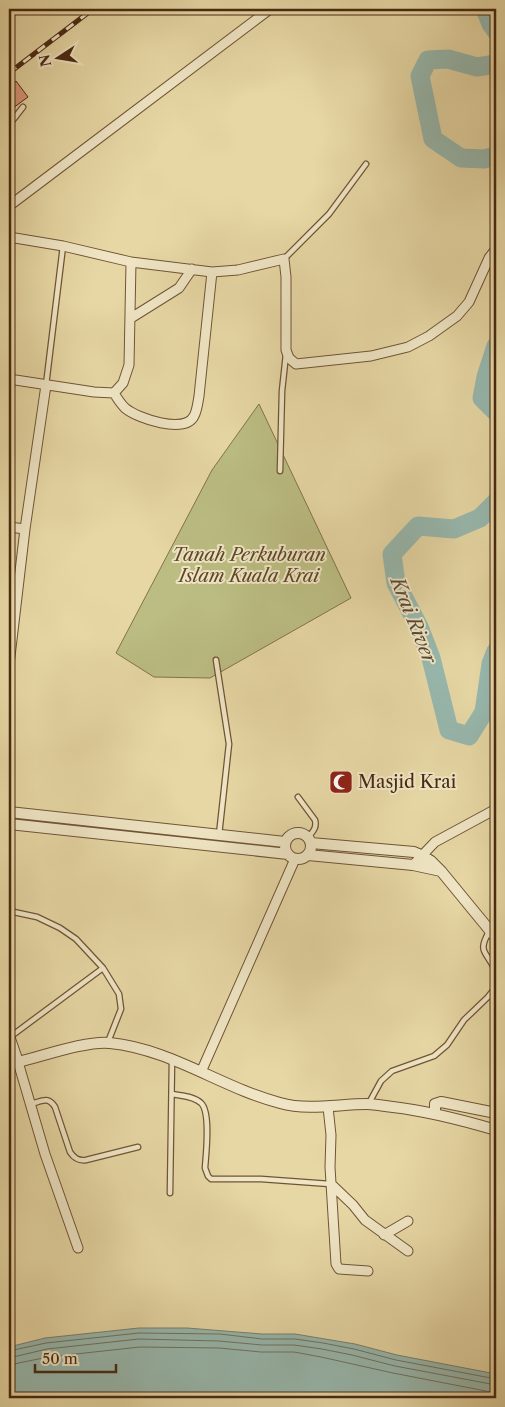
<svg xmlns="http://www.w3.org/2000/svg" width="505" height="1407" viewBox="0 0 505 1407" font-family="'Libre Caslon Text',serif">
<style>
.green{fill:#bbbd82;stroke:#82734a}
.water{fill:#97b8ae;stroke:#777f70}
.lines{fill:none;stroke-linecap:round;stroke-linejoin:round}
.shore{stroke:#707060;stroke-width:1}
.river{stroke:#97b8ae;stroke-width:19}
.building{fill:#db967a;stroke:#482912}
.service-casing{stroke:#705436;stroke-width:7}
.minor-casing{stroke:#705436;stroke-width:11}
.tertiary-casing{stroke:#705436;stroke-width:12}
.service{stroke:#efe5c4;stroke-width:4.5}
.minor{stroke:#efe5c4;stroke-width:9}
.tertiary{stroke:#efe5c4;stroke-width:10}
.rail-casing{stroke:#482912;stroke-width:5}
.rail{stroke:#efe5c4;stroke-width:3;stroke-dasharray:9;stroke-linecap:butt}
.labels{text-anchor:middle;stroke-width:4;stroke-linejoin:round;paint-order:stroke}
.park-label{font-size:18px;font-style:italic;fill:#5f4728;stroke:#efe5c4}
.poi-label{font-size:18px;fill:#482912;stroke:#efe5c4;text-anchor:start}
.water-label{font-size:19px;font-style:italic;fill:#584631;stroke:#efe5c4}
</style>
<rect width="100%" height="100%" fill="#e6d7a4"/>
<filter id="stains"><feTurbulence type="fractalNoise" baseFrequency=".004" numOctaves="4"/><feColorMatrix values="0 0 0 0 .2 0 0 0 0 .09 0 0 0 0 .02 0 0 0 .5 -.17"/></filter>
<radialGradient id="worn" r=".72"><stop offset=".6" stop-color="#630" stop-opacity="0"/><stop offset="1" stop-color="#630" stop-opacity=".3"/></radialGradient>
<path class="green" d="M259 404 351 598 210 678 154 677 116 653 212 470Z"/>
<path class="water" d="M139 1328H187L262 1334H295L355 1344 397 1355 496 1374V1398H9V1347L45 1338Z"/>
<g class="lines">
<path class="shore" d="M9 1351 46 1343 139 1333 220 1334 262 1339H295L323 1343 354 1349 396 1360 496 1379
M9 1358 47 1349 139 1339 219 1341 262 1345H294L322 1349 352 1355 395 1366 496 1385
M9 1365 48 1357 140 1347 219 1348 261 1352H294L321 1357 393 1373 496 1393"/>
<path class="river" d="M485 9 491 24 496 31
M496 64 477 67 448 59 428 60 420 76 433 139 461 158 484 159 496 156
M496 346 486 377 482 398 496 412
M496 502 480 518 454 529 418 526 392 554 396 583 419 627 431 658 449 730 469 736 484 712 491 664 496 651"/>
</g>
<path class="building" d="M16 81 28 97 9 111V87Z"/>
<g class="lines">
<g class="service-casing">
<path id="service" d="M9 125 23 107
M284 259 329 214 366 164
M46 385 63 246
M280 471 282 391 286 354
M216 660 229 744 219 835
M298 797 315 820C317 828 313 831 308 838
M9 911 37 917 60 928 76 939 103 968 119 994 121 1009 108 1042
M490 930C475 955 489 951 496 973
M10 1037 103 968
M172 1094C181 1096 194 1096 201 1103 211 1112 206 1154 205 1168L208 1176 211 1179H261L330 1184
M369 1103 381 1081 392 1071 434 1056 447 1045 464 1020 488 997 496 987
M31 1104C42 1101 48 1096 55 1107L70 1152C74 1158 78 1161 86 1160L138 1147
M170 1193 172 1059"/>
</g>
<g class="minor-casing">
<path id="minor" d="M9 206 270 9
M9 237 63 246 131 262 212 272 238 270 284 259 286 277V350L289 358 296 364 371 356 408 347 429 336 457 316 469 302 489 258 496 249
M131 318 179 288 192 269
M9 379 94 392 114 393 123 383 129 365 131 262
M114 393C117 398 121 404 125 408 138 419 185 434 194 416 197 411 198 402 199 396L212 272
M9 527 25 529
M9 665 25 529 46 385
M413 865 435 842 496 809
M18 1062 45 1154 78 1248
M201 1072 295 859
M328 1107 331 1135 330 1167 336 1264 339 1269 368 1271
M331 1184 353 1205 365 1220 408 1251
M384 1235 408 1221"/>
</g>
<g class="tertiary-casing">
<path id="tertiary" d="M9 812 285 842
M9 824 288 854
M285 846a13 13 0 1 1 26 0a13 13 0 1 1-26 0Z
M311 843 414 852 421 855 431 861 441 871 496 938
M308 855 413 865 441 871
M9 1036 18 1062C40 1057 88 1040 110 1043 171 1049 222 1088 280 1103 309 1111 338 1104 367 1104 375 1104 384 1106 393 1107 428 1111 462 1120 496 1130
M435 1113V1104L441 1102 496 1113"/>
</g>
<use href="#service" class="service"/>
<use href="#minor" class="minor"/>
<use href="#tertiary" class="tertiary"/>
<g class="rail-casing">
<path id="rail" d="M9 73 93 9"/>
</g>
<use href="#rail" class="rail"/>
</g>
<defs>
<g id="mosque-square" transform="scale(1.25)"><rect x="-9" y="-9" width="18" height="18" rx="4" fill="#8f2418" stroke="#efe5c4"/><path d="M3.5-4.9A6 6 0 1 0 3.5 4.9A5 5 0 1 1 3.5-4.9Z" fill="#fff"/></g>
</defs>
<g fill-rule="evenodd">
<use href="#mosque-square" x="341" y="782"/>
</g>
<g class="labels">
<g class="park-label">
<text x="249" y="561">Tanah Perkuburan<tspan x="249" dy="21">Islam Kuala Krai</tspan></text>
</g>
<g class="poi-label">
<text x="358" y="788">Masjid Krai</text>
</g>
<g class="water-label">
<text transform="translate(414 620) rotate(68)" y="7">Krai River</text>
</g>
</g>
<rect width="505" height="1407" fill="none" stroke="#e6d7a4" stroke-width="30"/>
<rect x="10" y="10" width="485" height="1387" fill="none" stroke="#482912" stroke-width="2.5"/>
<rect x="15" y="15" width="475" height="1377" fill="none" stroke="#482912"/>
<g transform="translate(58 58) rotate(258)" stroke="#efe5c4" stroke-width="4" paint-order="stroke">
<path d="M0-4L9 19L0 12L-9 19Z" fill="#482912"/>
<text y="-8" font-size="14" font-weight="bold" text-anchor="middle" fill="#482912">N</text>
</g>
<path d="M35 1364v8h81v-8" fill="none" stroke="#482912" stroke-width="2.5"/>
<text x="42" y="1364" font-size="15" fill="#482912" stroke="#efe5c4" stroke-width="4" paint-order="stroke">50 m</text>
<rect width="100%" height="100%" filter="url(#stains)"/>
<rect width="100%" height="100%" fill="url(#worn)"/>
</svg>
